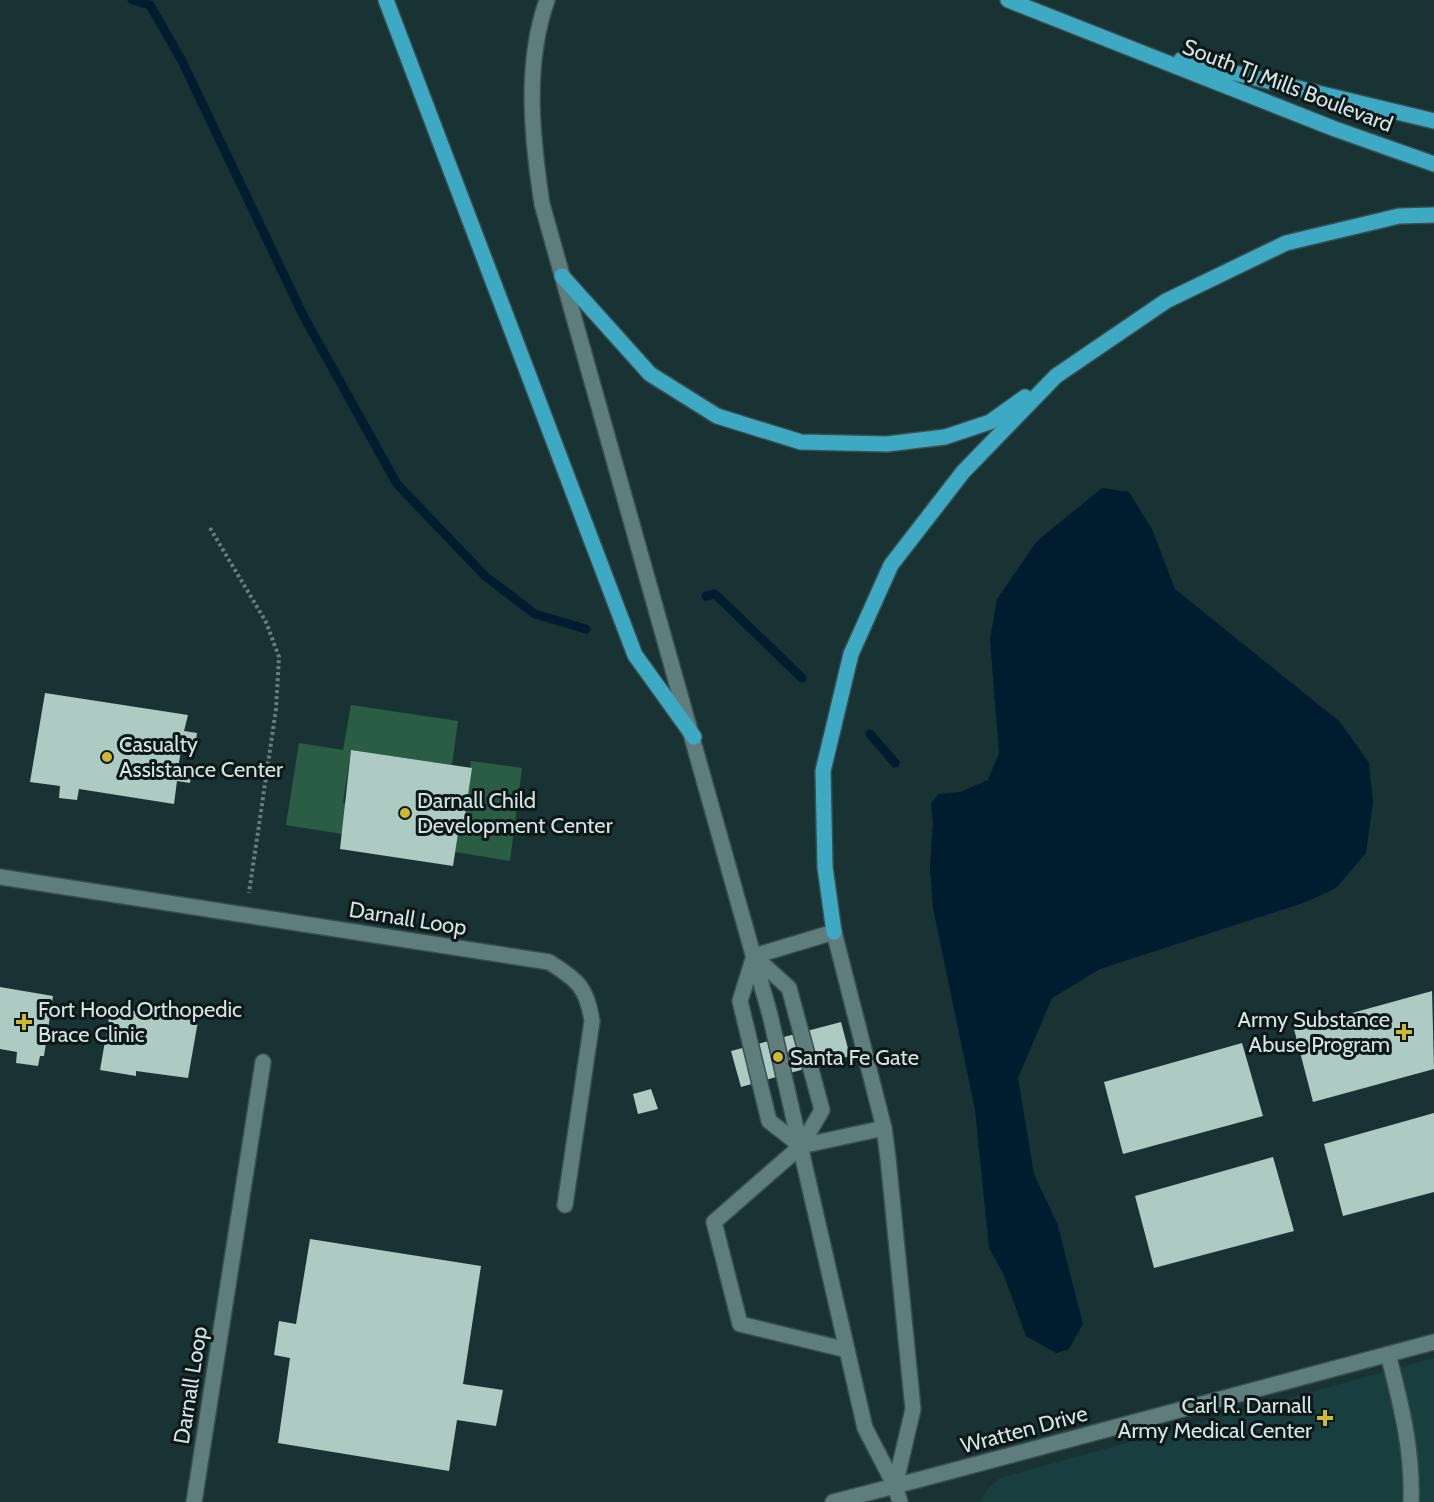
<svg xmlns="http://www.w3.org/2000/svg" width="1434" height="1502" viewBox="0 0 1434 1502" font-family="Cabin,sans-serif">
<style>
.built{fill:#193e40}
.green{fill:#2a5e44}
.water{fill:#001c2f}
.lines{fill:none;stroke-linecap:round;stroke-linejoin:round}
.stream{stroke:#001c2f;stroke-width:9}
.building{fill:#adcac3}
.service-casing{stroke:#384f50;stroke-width:18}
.minor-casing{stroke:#384f50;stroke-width:18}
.tertiary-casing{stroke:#384f50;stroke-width:18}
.primary-casing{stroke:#384f50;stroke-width:18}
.path{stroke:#687d7f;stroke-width:4;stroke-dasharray:3 3;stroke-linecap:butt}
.service{stroke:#607d7e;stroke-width:15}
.minor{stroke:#607d7e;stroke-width:15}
.tertiary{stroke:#607d7e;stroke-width:15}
.primary{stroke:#3ea9c2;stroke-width:15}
.poi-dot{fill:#cfb837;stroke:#0d1919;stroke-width:2}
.labels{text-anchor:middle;stroke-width:6;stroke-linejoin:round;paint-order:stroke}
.street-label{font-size:22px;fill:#d4e3e3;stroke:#0d1919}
.poi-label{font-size:22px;fill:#d4e3e3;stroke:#0d1919;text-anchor:start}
</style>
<rect width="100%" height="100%" fill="#193335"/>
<path class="built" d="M1434 1358V1502H981L987 1489 1000 1478Z"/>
<path class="green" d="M351 705 458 721 452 765 351 750 343 803 347 804 342 834 286 825 299 743 343 750Z
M471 761 522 768 510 861 455 852 460 821H464Z"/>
<path class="water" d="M1102 488 1129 492 1152 529 1175 589 1340 722 1369 763 1373 802 1366 853 1336 888 1306 902 1100 969 1052 998 1018 1078 1034 1174 1057 1223 1083 1324 1069 1349 1056 1353 1026 1336 1003 1273 989 1248 975 1110 933 908 930 867 933 822 931 804 938 794 960 792 988 780 999 753 990 640 997 599 1037 541Z"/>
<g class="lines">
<path class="stream" d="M132 0 150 5 182 61 304 317 397 484 485 576 535 614 586 629
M706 596 715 594 802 678
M870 734 895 763"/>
</g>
<path class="building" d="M45 693 188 715 184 731 197 733 195 747 182 745 178 768 192 769 190 783 177 781 174 804 79 789 77 800 59 798 60 786 30 782Z
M351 750 472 768 464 822 460 821 453 866 340 849Z
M0 987 53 996 44 1056H40L38 1066 16 1063 17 1052 0 1049Z
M1432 991 1434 1069 1313 1102 1294 1029Z
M111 1007 198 1021 188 1078 136 1071V1076L100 1070Z
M841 1022 850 1056 741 1087 731 1051Z
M1242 1043 1263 1116 1123 1154 1104 1082Z
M651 1089 658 1109 638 1114 633 1094Z
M1434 1113V1192L1343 1216 1324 1144Z
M1273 1157 1294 1231 1154 1268 1135 1196Z
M310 1239 481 1266 463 1384 503 1390 496 1426 457 1420 449 1471 278 1443 290 1358 274 1355 279 1321 296 1324Z"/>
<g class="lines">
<g class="service-casing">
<path id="service" d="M0 877 549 962C578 980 587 988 592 1021L565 1205
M754 956 834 932
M847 1350 740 1324 714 1222 801 1146 884 1128
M194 1502 263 1062"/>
</g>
<g class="minor-casing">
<path id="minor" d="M1388 1354C1401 1404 1413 1451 1411 1502
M895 1486 1434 1342"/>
</g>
<g class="tertiary-casing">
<path id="tertiary" d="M547 0C524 65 532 138 542 204L770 1015 865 1428 895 1486 900 1502
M834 932 884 1128 888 1158 913 1409 895 1486
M754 956 789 988 822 1110 801 1146
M754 956 740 1001 769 1121 801 1146
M833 1502 895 1486"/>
</g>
<g class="primary-casing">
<path id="primary" d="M386 0 635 655 694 737
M1008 0 1335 129 1434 164
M1181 60 1434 121
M562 276 650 374 717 416 801 442 887 444 945 437 990 422 1025 397
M834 932 825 867 823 771 851 654 891 565 963 472 1056 376 1166 301 1286 243 1399 216 1434 215"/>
</g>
<path class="path" d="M210 528 266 622 279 657 276 709 249 893"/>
<use href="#service" class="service"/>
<use href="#minor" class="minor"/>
<use href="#tertiary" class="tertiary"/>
<use href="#primary" class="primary"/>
</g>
<g class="poi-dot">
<circle cx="107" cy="757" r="6"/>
<circle cx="405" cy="813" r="6"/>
<path d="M21 1013h6v6h6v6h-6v6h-6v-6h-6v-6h6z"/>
<path d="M1401 1023h6v6h6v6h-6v6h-6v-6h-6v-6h6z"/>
<circle cx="778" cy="1057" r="6"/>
<path d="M1322 1409h6v6h6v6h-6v6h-6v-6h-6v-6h6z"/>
</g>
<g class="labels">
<g class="street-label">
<text transform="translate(1288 85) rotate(21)" y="8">South TJ Mills Boulevard</text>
<text transform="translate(408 918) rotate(9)" y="8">Darnall Loop</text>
<text transform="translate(190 1385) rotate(-81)" y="8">Darnall Loop</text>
<text transform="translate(1024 1429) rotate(-15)" y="8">Wratten Drive</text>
</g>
<g class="poi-label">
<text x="119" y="752">Casualty<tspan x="119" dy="25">Assistance Center</tspan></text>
<text x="417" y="808">Darnall Child<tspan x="417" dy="25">Development Center</tspan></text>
<text x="38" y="1017">Fort Hood Orthopedic<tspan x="38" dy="25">Brace Clinic</tspan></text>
<text x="1390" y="1027" text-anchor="end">Army Substance<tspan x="1390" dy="25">Abuse Program</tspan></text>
<text x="790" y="1065">Santa Fe Gate</text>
<text x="1312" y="1413" text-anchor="end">Carl R. Darnall<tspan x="1312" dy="25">Army Medical Center</tspan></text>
</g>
</g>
</svg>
